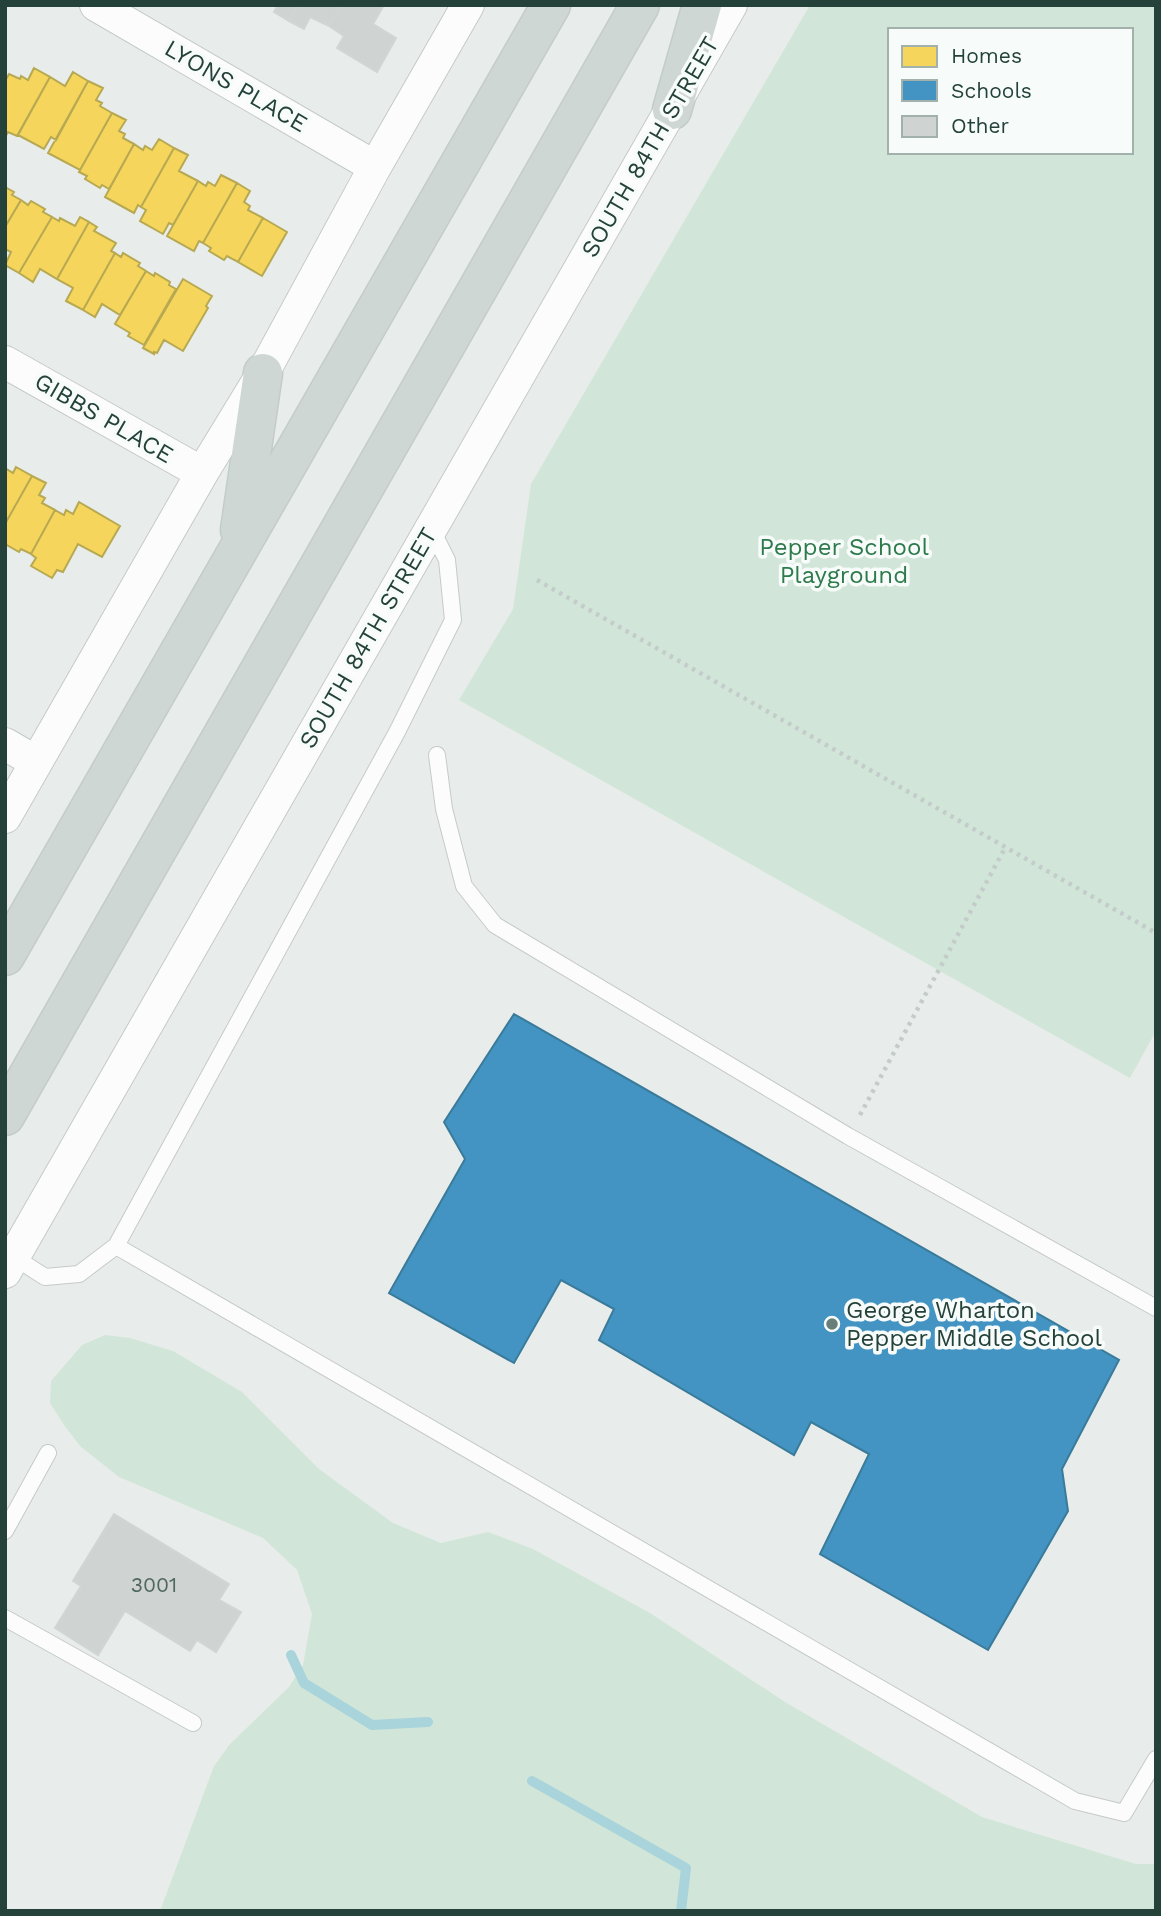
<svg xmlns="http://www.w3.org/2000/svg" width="1161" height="1916" viewBox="0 0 1161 1916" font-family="'Work Sans',sans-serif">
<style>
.green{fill:#d1e6d8;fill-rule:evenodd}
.homes{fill:#f6d55c;stroke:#b7a952;stroke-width:2}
.schools{fill:#4393c3;stroke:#3a7b9a;stroke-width:2}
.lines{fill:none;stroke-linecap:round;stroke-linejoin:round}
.stream{stroke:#a9d4db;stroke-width:10}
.building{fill:#cfd4d2;stroke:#d1d6d4;stroke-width:2}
.lane-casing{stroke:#c5cac8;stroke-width:18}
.street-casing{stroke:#c5cac8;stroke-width:34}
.primary-casing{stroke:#c3ccc9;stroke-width:41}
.path{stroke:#c3ccca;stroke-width:4.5;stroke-dasharray:3.5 5;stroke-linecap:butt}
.lane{stroke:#fcfcfc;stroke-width:16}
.street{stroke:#fcfcfc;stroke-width:32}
.primary{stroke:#cfd7d5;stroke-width:38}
.poi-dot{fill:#697e78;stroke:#f7fbf9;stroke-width:2.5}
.labels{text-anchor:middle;stroke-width:7;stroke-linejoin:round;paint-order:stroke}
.number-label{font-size:21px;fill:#506761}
.street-label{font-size:24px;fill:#24423a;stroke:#f7fbf9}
.park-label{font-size:24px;fill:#2d7a4b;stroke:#f7fbf9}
.poi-label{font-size:24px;fill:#24423a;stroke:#f7fbf9;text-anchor:start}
</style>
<rect width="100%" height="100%" fill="#e8edeb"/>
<path class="green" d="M810 5H1156V1031L1130 1078 459 700 513 609 531 484ZM890 30H1131V152H890Z
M105 1335 130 1338 173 1351 242 1392 319 1469 393 1523 441 1543 488 1532 533 1549 650 1613 785 1702 982 1817 1136 1864H1156V1911H160L214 1766 230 1744 289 1687 303 1665 312 1614 297 1570 263 1538 119 1477 80 1446 64 1425 50 1403 51 1381 82 1345Z"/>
<path class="homes" d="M34 68 50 77 17 136 8 132 7 134 5 133V81L9 74 20 79 21 76 28 80Z
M73 72 88 81 56 140 51 137 44 149 18 135 50 77 65 86Z
M88 81 103 88 96 100 102 103 100 106 112 113 80 170 48 153Z
M112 113 126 120 119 131 125 134 123 138 134 144 109 189 102 185 100 188 85 179 87 176 79 172Z
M159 139 174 148 141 207 138 205 134 213 105 197 134 144 143 150 145 146 152 150Z
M174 148 188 155 179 171 198 181 173 225 169 223 163 234 140 221 146 210 141 207Z
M221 175 237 183 203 243 199 241 194 251 167 236 198 181 206 186 208 182 215 186Z
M237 183 250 191 244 202 250 206 248 210 263 218 238 262 227 256 224 260 209 251 211 248 203 243Z
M5 187 14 192 12 195 21 200 5 227Z
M21 200 28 205 31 201 45 209 43 212 52 217 19 273 5 265 11 252 5 249V227Z
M52 217 59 221 60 218 75 226 80 217 89 222 57 279 40 269 33 282 19 273Z
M263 218 287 232 262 276 238 262Z
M89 222 97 227 94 231 116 243 111 251 115 253 83 310 66 301 73 288 57 279Z
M115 253 121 257 123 253 140 263 138 266 146 271 120 315 102 304 95 317 83 310Z
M146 271 154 276 155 273 170 282 169 285 176 289 144 345 128 336 130 333 115 324Z
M183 279 212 296 206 306 208 308 183 351 164 340 157 353 154 352V354L143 348Z
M16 467 32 476 5 524V468L13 473Z
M32 476 46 483 39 495 45 498 42 503 55 510 31 554 21 549 19 552 5 544V524Z
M79 502 120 526 102 557 78 544 63 572 57 570 52 578 31 566 36 558 31 554 55 510 64 515 66 510 73 514Z"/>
<path class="schools" d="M514 1014 1119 1360 1062 1469 1068 1511 988 1650 820 1554 869 1454 811 1422 794 1455 599 1340 614 1309 561 1280 514 1363 389 1293 465 1159 444 1122Z"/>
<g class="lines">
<path class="stream" d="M291 1655 304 1683 372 1725 428 1722
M532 1781 686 1868 681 1911"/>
</g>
<path class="building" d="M278 5H298L289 21 274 12Z
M298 5H341L329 26 310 17 304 29 289 21Z
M341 5H384L373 24 396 38 377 72 337 48 344 36 329 26Z
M114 1514 229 1584 219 1600 241 1612 216 1652 197 1640 190 1651 125 1611 98 1655 55 1628 81 1586 73 1581Z"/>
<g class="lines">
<g class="lane-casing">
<path id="lane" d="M437 755 444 809 464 886 495 925 848 1136 1156 1308
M116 1246 1075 1801 1124 1813 1156 1759
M14 1257 45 1277 79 1274 116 1246 397 732 453 620 447 560 431 528
M5 1531 48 1453
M5 1618 193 1723"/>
</g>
<g class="street-casing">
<path id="street" d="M96 5 375 167
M5 362 202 473
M5 744 36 762
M5 817 202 473 263 373 375 167 468 5
M5 1272 731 5"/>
</g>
<g class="primary-casing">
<path id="primary" d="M672 110 702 5
M240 530 263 373
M5 956 551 5
M5 1116 640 5"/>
</g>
<path class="path" d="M537 580 1156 933
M860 1115 1005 848"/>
<use href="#lane" class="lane"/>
<use href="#street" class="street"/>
<use href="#primary" class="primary"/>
</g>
<circle class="poi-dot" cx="832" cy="1324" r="7"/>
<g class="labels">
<g class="number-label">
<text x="154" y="1592">3001</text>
</g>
<g class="street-label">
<text transform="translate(236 86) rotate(30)" y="8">LYONS PLACE</text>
<text transform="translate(650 147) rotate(-60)" y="8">SOUTH 84TH STREET</text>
<text transform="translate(104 418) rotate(30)" y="8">GIBBS PLACE</text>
<text transform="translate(368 638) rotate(-60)" y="8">SOUTH 84TH STREET</text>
</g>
<g class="park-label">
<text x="844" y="555">Pepper School<tspan x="844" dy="28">Playground</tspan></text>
</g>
<g class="poi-label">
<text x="846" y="1318">George Wharton<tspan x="846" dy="28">Pepper Middle School</tspan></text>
</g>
</g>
<rect width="1161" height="1916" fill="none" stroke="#24423a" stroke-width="14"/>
<rect x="888" y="28" width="245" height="126" fill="#f7fbf9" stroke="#a3b1ad" stroke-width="2"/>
<rect x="902" y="46" width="35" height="21" fill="#f6d55c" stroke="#a3b1ad" stroke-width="2"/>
<text x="951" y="63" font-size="21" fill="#24423a">Homes</text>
<rect x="902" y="80" width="35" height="21" fill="#4393c3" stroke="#a3b1ad" stroke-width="2"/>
<text x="951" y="98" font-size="21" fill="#24423a">Schools</text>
<rect x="902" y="116" width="35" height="21" fill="#cfd4d2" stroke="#a3b1ad" stroke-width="2"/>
<text x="951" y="133" font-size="21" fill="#24423a">Other</text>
</svg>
